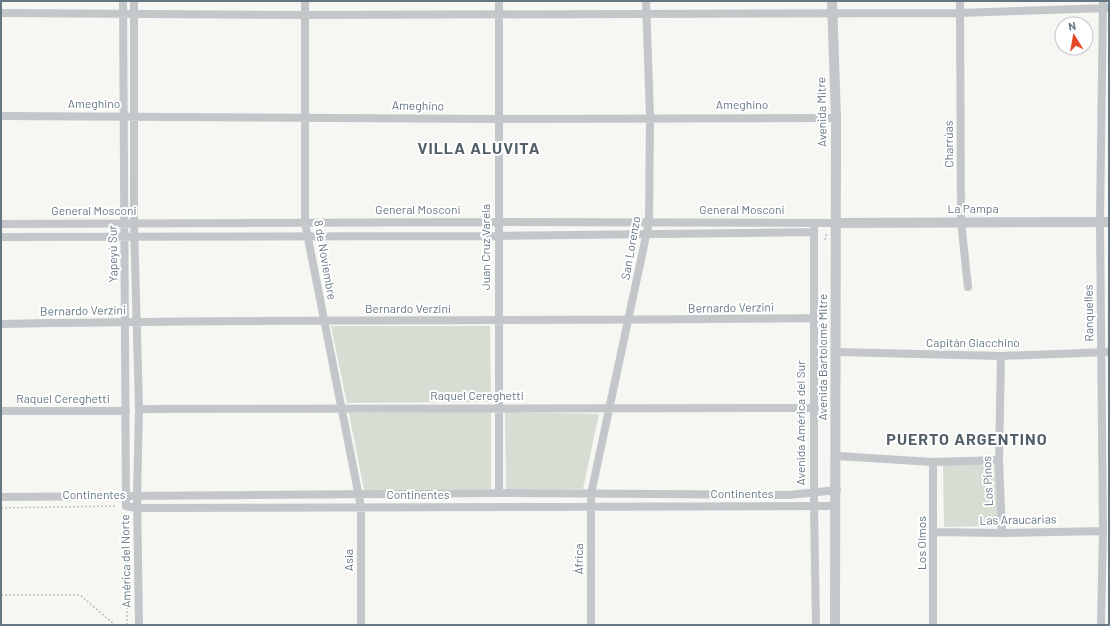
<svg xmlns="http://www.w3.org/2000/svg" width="1110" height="626" viewBox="0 0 1110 626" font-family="Barlow,sans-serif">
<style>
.green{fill:#d7ddd3}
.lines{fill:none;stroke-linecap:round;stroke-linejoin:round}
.path{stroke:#bdbfc1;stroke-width:1.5;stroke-dasharray:2 2;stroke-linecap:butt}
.minor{stroke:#c3c7ca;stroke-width:8}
.tertiary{stroke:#c3c7ca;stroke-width:10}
.labels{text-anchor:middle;stroke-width:4;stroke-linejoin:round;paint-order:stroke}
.street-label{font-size:12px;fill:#657783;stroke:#fff}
.district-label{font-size:16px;font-weight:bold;letter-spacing:1px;fill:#536068;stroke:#fff}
</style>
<rect width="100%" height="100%" fill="#f6f6f2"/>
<path class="green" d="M331 326H490L491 402 347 403Z
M491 412V489L364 490 349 413Z
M505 412 599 414 583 489H506Z
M999 463 1000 526 944 527 943 464Z"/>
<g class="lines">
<path class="path" d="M825 240 827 233
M1 508 117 506
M126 515 127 625
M1 595H80L115 625"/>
<path class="minor" d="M123 1 126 506 137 508 835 506
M134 1V223L139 409 137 497 139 625
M305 1V223L361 507V625
M960 1 961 221 968 287
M1 13 305 15 960 13 1109 8
M1 116 497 119 836 118
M1 224 497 222 836 223
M814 228V506L816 625
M1 237 498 236 814 232
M1 324C272 318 543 322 814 318
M837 352 1001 356 1109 352
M1001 356 999 460 1002 533
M139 409 815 408
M1 411H126
M837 456 933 462 999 460
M933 462V625
M499 493V1
M1 497 499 493 789 495 837 490
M934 532 1002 533 1103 531
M591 625V494L649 222 650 117 646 1
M1101 625 1103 531 1100 222 1103 1"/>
<path class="tertiary" d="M832 1 836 118 835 625
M836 223 1109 222"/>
</g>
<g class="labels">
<g class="street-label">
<text x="94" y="108">Ameghino</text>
<text x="742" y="109">Ameghino</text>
<text transform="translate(418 106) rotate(1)" y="4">Ameghino</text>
<text transform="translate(822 112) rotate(-91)" y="4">Avenida Mitre</text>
<text transform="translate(949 144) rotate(-91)" y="4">Charrúas</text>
<text x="973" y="213">La Pampa</text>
<text x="418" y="214">General Mosconi</text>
<text x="742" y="214">General Mosconi</text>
<text x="94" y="215">General Mosconi</text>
<text transform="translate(486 247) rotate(-90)" y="4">Juan Cruz Varela</text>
<text transform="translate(631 248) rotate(-80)" y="4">San Lorenzo</text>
<text transform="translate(113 254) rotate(-91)" y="4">Yapeyú Sur</text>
<text transform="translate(325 260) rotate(80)" y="4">8 de Noviembre</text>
<text transform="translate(731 308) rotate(-1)" y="4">Bernardo Verzini</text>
<text x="408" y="313">Bernardo Verzini</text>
<text transform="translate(83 311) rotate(-1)" y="4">Bernardo Verzini</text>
<text transform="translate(1089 313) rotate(-91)" y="4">Ranquelles</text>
<text x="973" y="347">Capitán Giacchino</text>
<text transform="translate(823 357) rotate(-90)" y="4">Avenida Bartolomé Mitre</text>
<text x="477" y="400">Raquel Cereghetti</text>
<text x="63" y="403">Raquel Cereghetti</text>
<text transform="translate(801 423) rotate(-90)" y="4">Avenida América del Sur</text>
<text transform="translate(988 481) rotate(-92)" y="4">Los Pinos</text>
<text x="742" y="498">Continentes</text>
<text x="94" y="499">Continentes</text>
<text x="418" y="499">Continentes</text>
<text transform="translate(1018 520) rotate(-1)" y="4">Las Araucarias</text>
<text transform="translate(922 543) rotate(-90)" y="4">Los Olmos</text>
<text transform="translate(579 559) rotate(-90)" y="4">África</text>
<text transform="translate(349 560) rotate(-90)" y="4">Asia</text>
<text transform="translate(126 561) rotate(-91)" y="4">América del Norte</text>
</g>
<g class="district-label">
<text x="479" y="154">VILLA ALUVITA</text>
<text x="967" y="445">PUERTO ARGENTINO</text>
</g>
</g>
<rect width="1110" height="626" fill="none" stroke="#657783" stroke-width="4"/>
<g transform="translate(1074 36) rotate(349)"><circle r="19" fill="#ffffff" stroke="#c1c9cd"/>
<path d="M0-3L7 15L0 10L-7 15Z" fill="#e34a25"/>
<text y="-6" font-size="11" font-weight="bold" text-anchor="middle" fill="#657783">N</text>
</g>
</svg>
